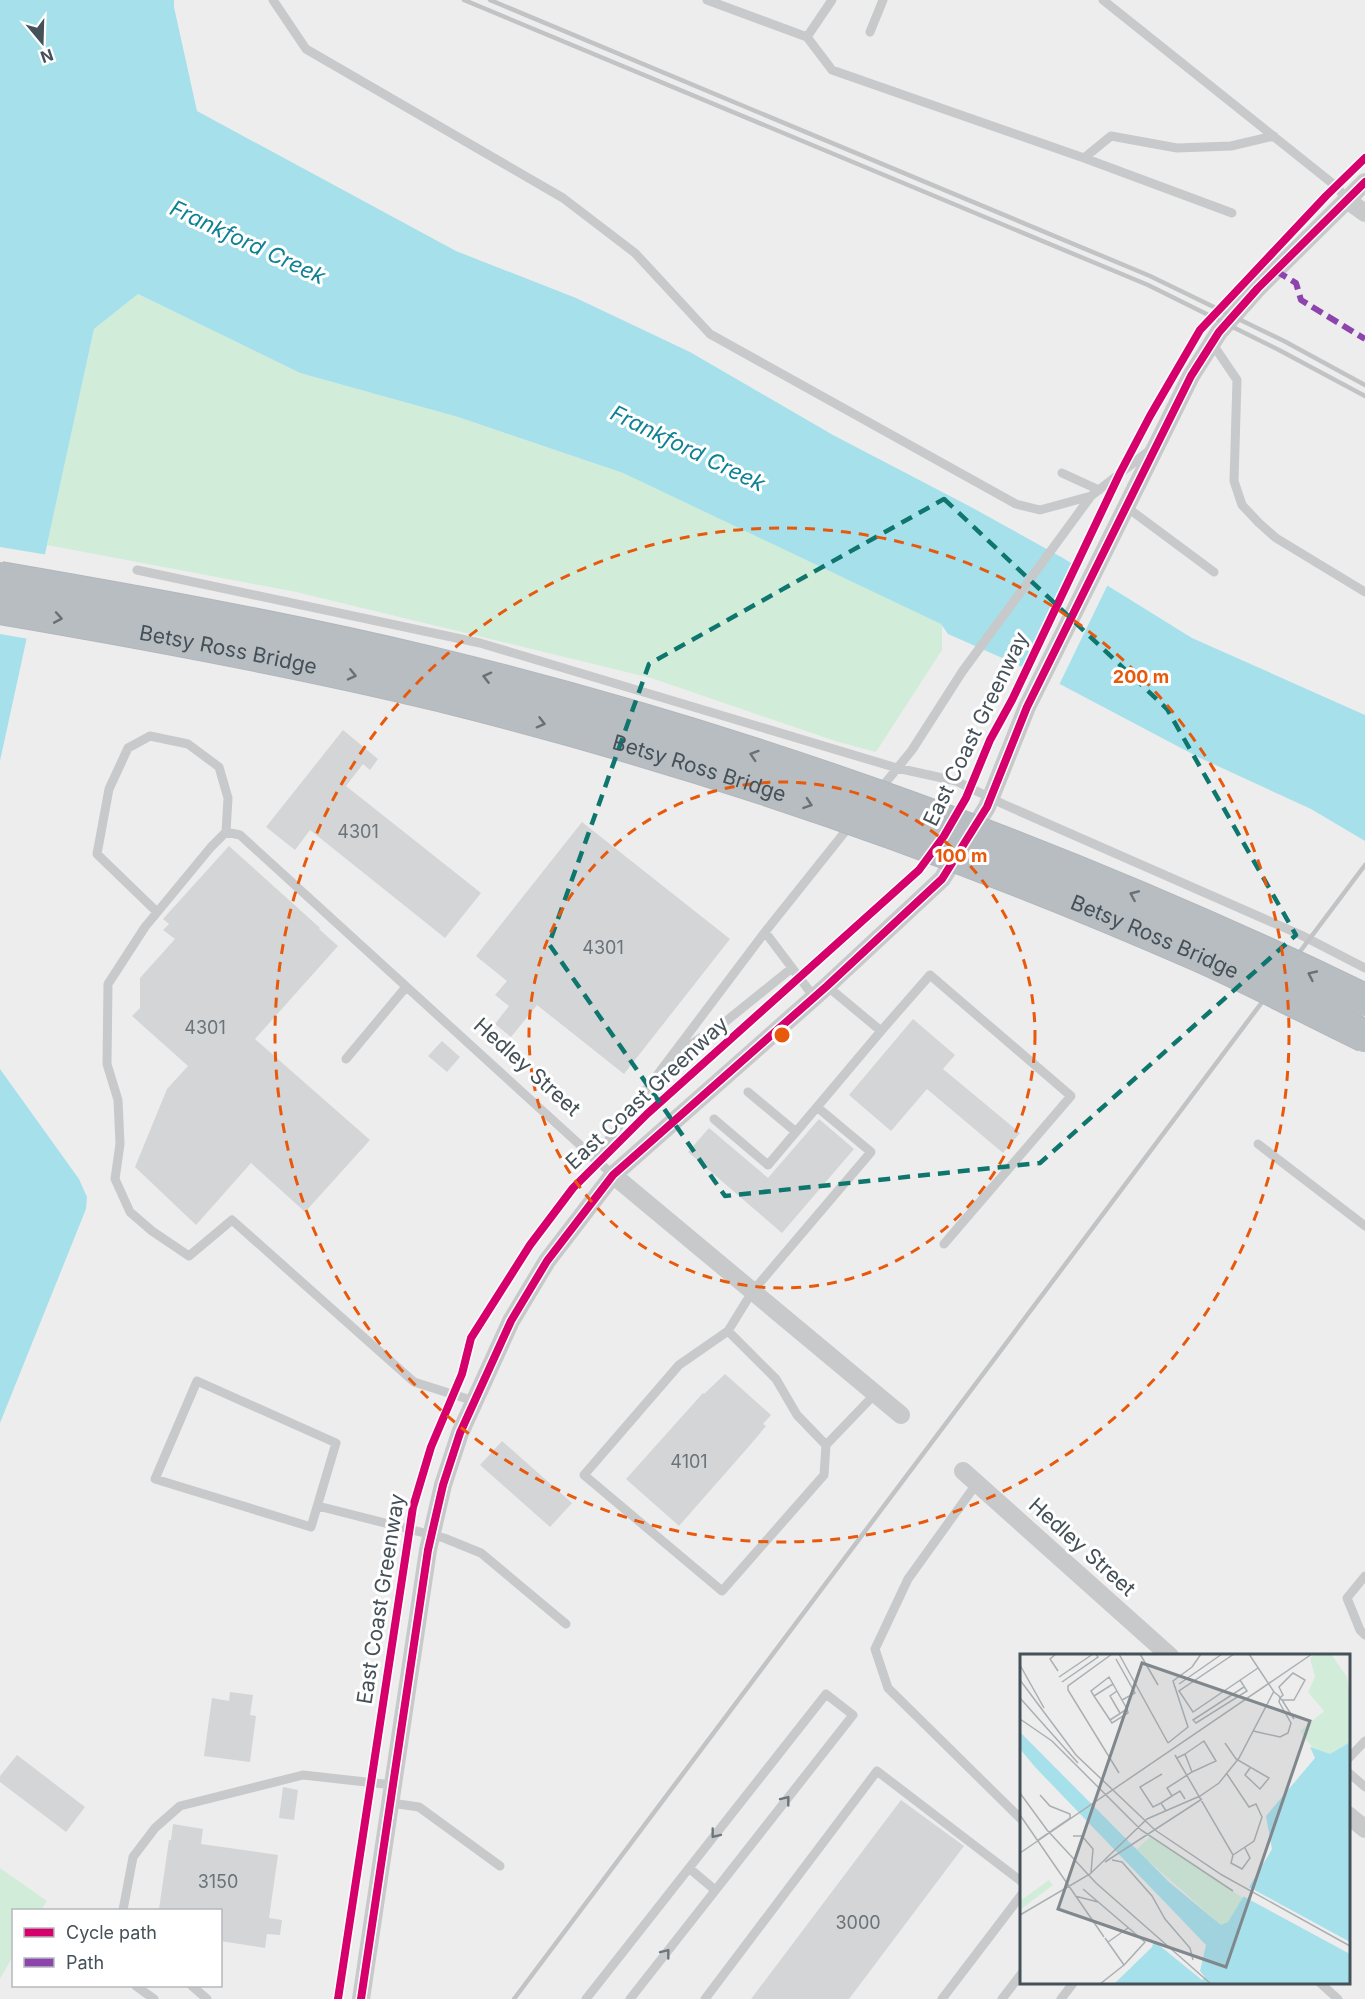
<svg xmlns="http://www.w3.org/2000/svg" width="1365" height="1999" viewBox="0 0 1365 1999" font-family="Inter,sans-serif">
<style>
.green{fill:#d1edda}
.water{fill:#a6e1eb}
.pier{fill:#eeeded}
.building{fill:#d4d5d6}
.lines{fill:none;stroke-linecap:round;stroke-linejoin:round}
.lane{stroke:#c7c9cb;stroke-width:9}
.street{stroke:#c7c9cb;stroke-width:18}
.rail{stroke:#c2c3c5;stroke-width:4.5}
.highway-bridge-casing{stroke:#b2b7bc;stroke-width:34;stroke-linecap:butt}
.highway-bridge{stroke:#b8bdc2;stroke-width:32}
.quiet{stroke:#8e44ad;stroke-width:6;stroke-dasharray:12 6;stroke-linecap:butt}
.cycleway-casing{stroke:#fff;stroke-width:11}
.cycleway{stroke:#d6006c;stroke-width:8}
.oneway{stroke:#687178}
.oneway2{stroke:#6c757b}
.marked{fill:none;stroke:#0f766e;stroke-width:4.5;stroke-dasharray:12 8;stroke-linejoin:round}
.ring{fill:none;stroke:#e8590c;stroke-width:3;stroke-dasharray:10 8}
.labels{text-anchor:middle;stroke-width:6;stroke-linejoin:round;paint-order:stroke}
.number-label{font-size:18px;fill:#6a737a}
.street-label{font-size:21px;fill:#455159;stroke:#fff}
.water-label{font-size:22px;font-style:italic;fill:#0e8294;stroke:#fff}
.inset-road{fill:none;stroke:#aaafb2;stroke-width:1.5}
.view{fill:#80888d;fill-opacity:0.15;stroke:#80888d;stroke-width:3}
.inset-edge{fill:none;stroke:#455159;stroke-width:3}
.centre{fill:#e8590c;stroke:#fff;stroke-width:3}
.ring-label{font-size:18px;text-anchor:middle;font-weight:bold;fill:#e8590c;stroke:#fff;stroke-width:6;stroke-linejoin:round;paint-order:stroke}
</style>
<rect width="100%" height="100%" fill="#eeeded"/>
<path class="green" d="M138 294 300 373 458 417 623 473 942 624V650L876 752 835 741 651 678 296 592 47 545 94 329Z
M0 1868 47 1901 41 1910H14L13 1956 0 1979Z"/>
<path class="water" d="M0 0H174V7L197 111 456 251 576 298 690 352 833 435 971 507 1063 558 1192 638 1365 715V841L1311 809 1198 757 1054 681 948 634 941 624 623 473 458 417 300 373 138 294 94 329 0 761Z
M0 1069 79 1179 87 1197 86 1209 0 1423Z"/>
<path class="pier" d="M0 547 48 555 29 639 0 634Z
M1074 561 1109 582 1058 687 1021 670Z"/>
<path class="building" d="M343 730 378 759 370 770 363 764 346 786 481 893 445 938 310 830 295 850 266 827Z
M582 822 730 939 624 1074 537 1005 511 1037 495 1024 509 1006 495 995 507 981 476 956Z
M229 846 320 928 319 929 338 946 255 1039 370 1140 305 1212 251 1163 196 1225 135 1167 167 1089 188 1066 132 1016 140 1008V978L175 939 163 930 169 924 163 919Z
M913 1019 955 1055 943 1069 1020 1133 1003 1153 927 1089 891 1131 849 1095Z
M442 1041 460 1057 447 1072 428 1056Z
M819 1119 854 1149 782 1233 688 1152 709 1128 768 1178Z
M725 1374 771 1415 763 1424 766 1426 751 1444 679 1526 626 1479 703 1393 704 1394Z
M502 1441 572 1503 550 1527 480 1465Z
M230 1692 253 1695 250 1715 256 1716 250 1762 204 1756 212 1698 229 1701Z
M17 1755 85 1807 66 1832 0 1782V1776Z
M283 1787 298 1790 294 1820 279 1818Z
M901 1800 964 1846 849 1999H751Z
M173 1824 203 1829 201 1844 278 1855 269 1918 282 1920 280 1935 267 1934 265 1948 220 1941V1911L159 1909 169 1840H171Z"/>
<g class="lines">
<path class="lane" d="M273 0 306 49 563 198 635 253 710 334 1016 504 1040 510 1091 496
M707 0 807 37 832 70 1084 158 1232 213
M1103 0 1337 187 1347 200
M870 32 883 0
M807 37 832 0
M1084 158 1111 136 1177 148 1231 146 1274 136
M1212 343 1237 380 1234 481 1242 505 1259 523 1276 538 1365 592
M1062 473 1099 490
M1125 506 1214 572
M137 570 480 643 897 768 956 781 1003 804 1301 935 1365 968
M878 792 912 750 962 672 1091 496 1150 450
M157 912 97 854 109 789 128 748 150 736 188 744 219 767 228 798 226 832
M765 932 814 997
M881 1031 930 975 1071 1096 944 1244
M676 1054 725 1022 792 968
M346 1059 406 987
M748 1092 796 1132
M817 1107 881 1031 827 986
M714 1119 768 1165 817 1107 871 1152 752 1292 728 1331 776 1379 797 1415 826 1445 875 1394
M1258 1144 1365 1226
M594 1159 765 932 852 823
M728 1331 679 1365 584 1475 722 1591 824 1475 826 1445
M197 1381 336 1443 311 1527 155 1479Z
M474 1401 414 1382 232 1220 189 1256 152 1231 130 1212 115 1179 120 1144 118 1100 107 1064 108 984 145 927 211 847 226 832 240 835 613 1175
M977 1483 908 1579 875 1649 888 1688 1022 1820
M318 1506 444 1538 481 1553 566 1624
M1365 1576 1347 1598 1360 1630 1365 1635
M1348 1759 1365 1741
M1348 1772 1365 1787
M391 1803 419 1807 500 1866
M689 1868 715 1890
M123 1910 133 1857 155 1828 180 1806 303 1775 393 1785
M1319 1982 1338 1999
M136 1986 154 1999
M192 1986 207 1999
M586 1999 826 1694 853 1715 630 1999
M705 1999 877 1771 1022 1882
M942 1999 1022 1894
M1002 1999 1022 1973
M1061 1999 1074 1982"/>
<path class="street" d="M1347 200 1365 213
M613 1175 901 1415
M963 1471 1170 1656
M1348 1815 1365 1829
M361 1999 428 1550 443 1485 460 1433 511 1321 547 1261 613 1175 827 986 942 879 987 807 1027 707 1191 376 1219 332 1258 288 1365 182"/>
<path class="rail" d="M464 0 1148 285 1279 350 1365 396
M490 0 1150 276 1284 341 1365 385
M514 1999 1365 865"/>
<g class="highway-bridge-casing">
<g id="highway-bridge">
<path d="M0 578C145 603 289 629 431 663 753 741 1067 856 1365 1000"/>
<path id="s1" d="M0 608C147 633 294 660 439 695 698 759 952 847 1196 954 1253 979 1309 1009 1365 1036"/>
</g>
</g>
<use href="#highway-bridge" class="highway-bridge"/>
<path class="quiet" d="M1276 271 1296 283 1301 300 1365 339"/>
<g class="cycleway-casing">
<path id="cycleway" d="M338 1999 413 1507 431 1447 462 1374 471 1338 530 1245 573 1188 647 1114 919 870 944 836 966 798 990 740 1012 700 1120 473 1150 416 1200 330 1326 196 1365 158
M361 1999 428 1550 443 1485 460 1433 511 1321 547 1261 613 1175 827 986 942 879 987 807 1027 707 1191 376 1219 332 1258 288 1365 182"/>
</g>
<use href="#cycleway" class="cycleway"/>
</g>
<defs><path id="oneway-chevron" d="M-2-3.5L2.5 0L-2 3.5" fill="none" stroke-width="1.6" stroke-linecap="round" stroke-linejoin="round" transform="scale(1.5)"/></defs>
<g class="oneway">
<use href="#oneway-chevron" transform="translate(58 618) rotate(10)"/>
<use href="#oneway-chevron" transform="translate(352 675) rotate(13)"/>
<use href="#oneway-chevron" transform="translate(487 677) rotate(-166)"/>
<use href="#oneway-chevron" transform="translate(541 723) rotate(15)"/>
<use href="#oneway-chevron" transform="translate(754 755) rotate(-162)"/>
<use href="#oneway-chevron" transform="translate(808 804) rotate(19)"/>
<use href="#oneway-chevron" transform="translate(1134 895) rotate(-157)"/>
<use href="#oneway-chevron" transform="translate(1312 975) rotate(-155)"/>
</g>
<g class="oneway2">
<use href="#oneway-chevron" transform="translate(786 1800) rotate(-52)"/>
<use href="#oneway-chevron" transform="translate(715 1834) rotate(128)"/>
<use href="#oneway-chevron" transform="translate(666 1953) rotate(-52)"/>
</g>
<path class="marked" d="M944 499 1167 709 1296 935 1040 1163 725 1196 549 944 649 664Z"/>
<g class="ring">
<circle cx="782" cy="1035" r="253"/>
<circle cx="782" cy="1035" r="507"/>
</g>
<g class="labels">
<g class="number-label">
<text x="358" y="838">4301</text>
<text x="603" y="954">4301</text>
<text x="205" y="1034">4301</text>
<text x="689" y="1468">4101</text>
<text x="218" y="1888">3150</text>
<text x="858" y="1929">3000</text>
</g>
<g class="street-label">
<text dy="7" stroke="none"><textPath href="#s1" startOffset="232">Betsy Ross Bridge</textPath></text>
<text transform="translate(976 729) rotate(-64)" y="7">East Coast Greenway</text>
<text dy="7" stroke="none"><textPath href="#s1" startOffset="718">Betsy Ross Bridge</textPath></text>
<text dy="7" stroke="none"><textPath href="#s1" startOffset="1204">Betsy Ross Bridge</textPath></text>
<text transform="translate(527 1067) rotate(42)" y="7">Hedley Street</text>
<text transform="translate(647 1093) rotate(-43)" y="7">East Coast Greenway</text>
<text transform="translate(1082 1547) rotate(42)" y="7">Hedley Street</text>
<text transform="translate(381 1599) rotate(-81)" y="7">East Coast Greenway</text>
</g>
<g class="water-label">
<text transform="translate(248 242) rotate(25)" y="8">Frankford Creek</text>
<text transform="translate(688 448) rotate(26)" y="8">Frankford Creek</text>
</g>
</g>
<g transform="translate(1020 1654)">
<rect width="330" height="330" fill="#eeeded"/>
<path d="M296 0H311L327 23 330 38V88L310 100 295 97 280 77 304 57 288 38 295 23 290 4ZM130 183 223 244 208 269 201 271 116 196ZM29 226 33 231 0 256V247Z" fill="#d1edda"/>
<path d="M0 78 149 228 201 271 208 268 252 195 246 162 295 104 290 93 310 100 330 88V330H94L132 293 134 287 182 326 185 323 180 317 186 291 15 113 0 95Z" fill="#a6e1eb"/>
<path d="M227 232 330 288V300L221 241Z" fill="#eeeded"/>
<path class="inset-road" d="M36 0 30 5 38 17M92 0 48 32V36L99 119M99 0 148 89M120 0 138 31M214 0 159 37 173 58 238 14M229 0 254 38 259 42 260 44 262 46H274L285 26 273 19 259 33 263 41 260 44 259 48 271 69 268 79 260 83 233 77M96 5 115 39 102 46M0 11 24 54M39 23 73 0M0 26 56 101 135 176 202 221 330 292M220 26 227 37 176 69 173 66 224 33M42 28 78 3 76 0M93 30 107 55M159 30 202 0M97 37 90 42 100 59M74 42 93 30 89 23 71 37 74 42 90 66M0 44 58 109M262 46 274 65M0 65 32 87 121 176 213 237M90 66 92 69 108 59 107 55M90 66 107 55M148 89 168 73 153 27 172 13 181 0M205 89 216 105 249 124 240 135 225 121 230 114M165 100 184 87 196 107 172 118M155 101 213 201 234 187 242 163 236 150 229 153 207 120M157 104 165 100 172 118 147 134 152 142 160 137 165 145M0 139 27 176 76 229 191 330M141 149 133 153 120 133 142 120M146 157 141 149 152 142M0 161 84 283M53 182H62L73 195 71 219M18 186 50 164V160L30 152 20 141M0 199 292 0M213 201 211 209 222 215 230 204 225 194M92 206 102 208 132 242 145 265 170 294 173 306M85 208 182 145M63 235 125 288 104 311 85 284M55 242 78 248M0 261 70 220 127 165 180 142 199 129 219 104 254 37M88 288 108 274M80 330 104 311"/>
<path class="view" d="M122 9 290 67 206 313 38 255Z"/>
<rect width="330" height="330" class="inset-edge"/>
</g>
<circle cx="782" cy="1035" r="9" class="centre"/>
<g class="ring-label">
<text x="1141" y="683">200 m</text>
<text x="961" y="862">100 m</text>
</g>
<rect x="12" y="1909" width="210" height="78" fill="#ffffff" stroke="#b5b9bd" stroke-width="1.5"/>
<rect x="24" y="1928" width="30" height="9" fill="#d6006c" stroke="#b5b9bd" stroke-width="1.5"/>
<text x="66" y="1939" font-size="18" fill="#455159">Cycle path</text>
<rect x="24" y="1958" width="30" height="9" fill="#8e44ad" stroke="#b5b9bd" stroke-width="1.5"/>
<text x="66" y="1969" font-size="18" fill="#455159">Path</text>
<g transform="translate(42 42) rotate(161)" stroke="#ffffff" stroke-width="4.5" paint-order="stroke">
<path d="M0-4.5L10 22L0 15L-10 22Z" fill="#455159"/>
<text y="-9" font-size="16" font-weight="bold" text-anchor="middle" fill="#455159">N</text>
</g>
</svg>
